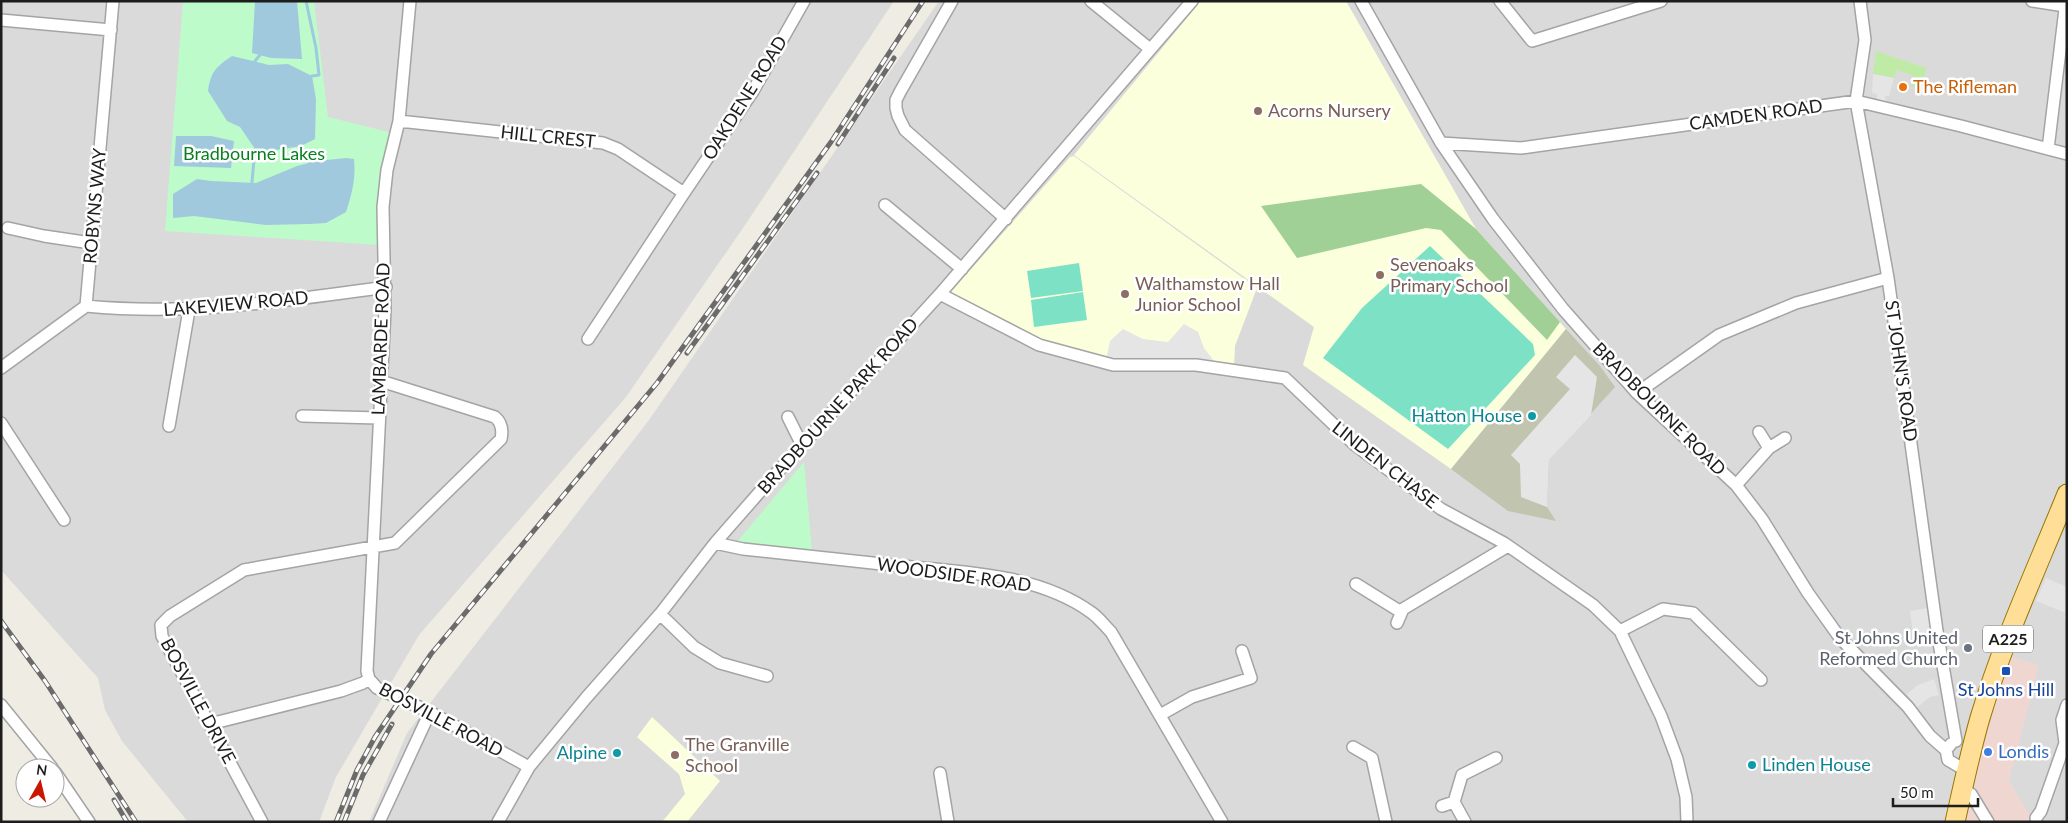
<svg xmlns="http://www.w3.org/2000/svg" width="2068" height="823" viewBox="0 0 2068 823" font-family="Lato,sans-serif">
<style>
.residential{fill:#dbdada}
.commercial{fill:#f0d6d1}
.education{fill:#fbffdb}
.construction{fill:#c1c4ae}
.grass{fill:#c0eba6}
.forest{fill:#a0d096}
.park{fill:#bdfbca}
.pitch{fill:#7de1c6}
.parking{fill:#e5e5e5}
.water{fill:#a1c9de}
.lines{fill:none;stroke-linecap:round;stroke-linejoin:round}
.stream{stroke:#a1c9de;stroke-width:3}
.minor-casing{stroke:#a4a4a4;stroke-width:14}
.primary-casing{stroke:#967700;stroke-width:21}
.minor{stroke:#fff;stroke-width:11}
.primary{stroke:#ffdf98;stroke-width:19}
.rail-casing{stroke:#6b6b6b;stroke-width:5}
.rail{stroke:#fff;stroke-width:3;stroke-dasharray:9;stroke-linecap:butt}
.food-dot{fill:#e8710a;stroke:#fff;stroke-width:2}
.education-dot{fill:#8d6e63;stroke:#fff;stroke-width:2}
.culture-dot{fill:#0f9aa8;stroke:#fff;stroke-width:2}
.worship-dot{fill:#6b7280;stroke:#fff;stroke-width:2}
.transit-dot{fill:#1a4fb4;stroke:#fff;stroke-width:2}
.shop-dot{fill:#3f7fe0;stroke:#fff;stroke-width:2}
.labels{text-anchor:middle;stroke-width:5;stroke-linejoin:round;paint-order:stroke}
.shield{fill:#fff;stroke:#616161;stroke-width:1}
.shield-label{font-size:16px;font-weight:bold;fill:#1d1d1d}
.food-label{font-size:18px;fill:#c56008;stroke:#fff;text-anchor:start}
.street-label{font-size:18px;fill:#1d1d1d;stroke:#fff}
.education-label{font-size:18px;fill:#785e54;stroke:#fff;text-anchor:start}
.park-label{font-size:18px;fill:#087f20;stroke:#fff}
.culture-label{font-size:18px;fill:#0d838f;stroke:#fff;text-anchor:end}
.worship-label{font-size:18px;fill:#5b616d;stroke:#fff;text-anchor:end}
.transit-label{font-size:18px;fill:#164399;stroke:#fff}
.shop-label{font-size:18px;fill:#366cbe;stroke:#fff;text-anchor:start}
</style>
<rect width="100%" height="100%" fill="#efece3"/>
<path class="residential" d="M1 1H894L743 228 626 397 419 635 336 777 319 822H188L122 741 105 710 98 678 1 570Z
M939 1H2067V822H369L407 733 649 420Z"/>
<path class="commercial" d="M2009 656 2039 665 2009 781 2034 822H1994L1969 775Z
M1969 798 1981 822H1965Z"/>
<path class="education" d="M1201 1H1346L1476 229 1566 329 1451 469 1303 365 1314 327 1074 155Z
M1074 156 1257 288 1235 346 1234 368 1113 364 1040 341 950 293 1070 157Z
M652 717 720 781 687 822H662L685 794 679 774 637 737Z"/>
<path class="construction" d="M1566 329 1600 366 1615 387 1549 460 1547 507 1556 521 1508 511 1451 469Z"/>
<path class="grass" d="M1876 51 1927 68 1920 89 1911 85 1914 76 1897 70 1894 78 1873 74Z"/>
<path class="forest" d="M1421 184 1476 229 1560 322 1547 340 1441 230 1426 228 1297 258 1261 206Z"/>
<path class="park" d="M183 1H314L328 117 393 133 380 245 165 231Z
M804 462 812 550 736 543Z"/>
<path class="pitch" d="M1430 246 1533 344 1535 355 1448 449 1323 358 1362 308Z
M1079 263 1083 291 1031 298 1027 271Z
M1083 292 1087 320 1034 327 1031 300Z"/>
<path class="parking" d="M1873 74 1894 78 1889 96H1885L1886 103H1877V94L1872 93Z
M1184 324 1198 332 1204 348 1218 366 1106 360 1110 341 1123 329 1143 339 1168 342Z
M1575 355 1597 377 1591 415 1549 460 1547 507 1521 497 1520 464 1511 455 1570 389 1556 377Z
M2046 578 2067 587V619H2064L2066 613 2036 601Z
M1928 608 1931 626 1937 631 1913 634 1910 611Z
M1934 679 1939 695 1930 697 1917 707 1907 694 1918 685Z"/>
<path class="water" d="M255 1H297L302 59 271 58 252 53Z
M232 56 269 65 288 64 312 76 316 99 315 139 301 146 276 150 263 152 255 149 240 127 227 121 208 91C211 71 216 67 232 56Z
M176 136H211L234 141 231 168 174 166Z
M346 158 354 159C356 178 352 194 346 212L326 223 309 224 266 225 194 216 173 218V194L197 179 211 181 256 183 297 166 317 161Z"/>
<g class="lines">
<path class="stream" d="M306 1 316 48 319 75 312 76
M255 61 260 55
M301 146 309 163
M252 182 255 149"/>
<g class="minor-casing">
<path id="minor" d="M410 1 399 121 387 170 383 207 385 310 367 671 369 679 377 688 430 712 529 767
M952 1 900 92 896 100V108L898 116 905 130 1006 219
M1091 1 1150 49
M1361 1 1441 143 1493 219 1563 309 1637 393 1736 485 1762 519 1808 593 1840 638 1908 707 1930 736 1946 750
M1500 1 1532 41 1661 1
M1860 1 1865 40 1856 101 1888 278 1937 631 1956 741
M2032 1 2065 6
M1 20 111 30
M399 121 603 143 618 149 684 193
M1441 143 1521 148 1856 101 1961 126 2067 154
M2048 149 2066 1
M885 205 962 269
M8 228 44 236 91 243
M940 294 1039 345 1113 365H1196L1285 378 1355 445 1441 509 1504 543 1593 605 1620 631 1661 716 1677 759 1686 797 1687 822
M86 306C190 316 283 301 386 287
M588 339 684 193 753 91 804 1
M1 368 86 306 113 1
M1637 393 1719 335 1796 303 1888 278
M302 416 379 418
M788 417 802 445
M1 423 64 520
M169 426 189 310
M1759 432 1769 448
M1736 485 1769 448 1785 438
M715 543 743 549C792 554 841 560 891 565 957 572 1036 572 1092 613 1099 618 1105 626 1111 632L1222 822
M1356 584 1401 612
M660 614 694 647 720 663 767 676
M1397 623 1403 609 1508 546
M1620 631 1663 609 1693 613 1761 680
M1 705 52 768
M1160 715 1192 697 1251 678 1242 651
M210 724 341 691 363 683 369 679
M1951 744 1946 750 1948 760 1965 770
M1353 747 1372 758 1386 822
M55 772 89 822
M940 773 948 822
M1962 789 1971 794 1988 822
M1442 806 1454 802
M2036 818 2041 811 2065 743 2062 720 2067 705
M262 822 162 636 161 625 170 616 244 570 395 543 501 439C503 430 502 423 495 417L381 381
M379 822 430 712
M498 822 529 767 586 698 660 614 715 543 771 479 940 294 1192 1
M1465 822 1454 802 1462 775 1496 758"/>
</g>
<g class="primary-casing">
<path id="primary" d="M1955 822C1963 787 1970 753 1980 718 2003 641 2037 568 2067 494"/>
</g>
<use href="#minor" class="minor"/>
<use href="#primary" class="primary"/>
<g class="rail-casing">
<path id="rail" d="M838 144 894 58
M687 353 817 173
M1 621 45 681 136 822
M114 800 127 822
M336 822 357 770 375 737 431 654 657 383 831 142 923 1
M344 822 363 775 392 724"/>
</g>
<use href="#rail" class="rail"/>
</g>
<circle class="food-dot" cx="1903" cy="87" r="5"/>
<g class="education-dot">
<circle cx="1258" cy="111" r="5"/>
<circle cx="1380" cy="275" r="5"/>
<circle cx="1125" cy="294" r="5"/>
<circle cx="675" cy="755" r="5"/>
</g>
<g class="culture-dot">
<circle cx="1532" cy="416" r="5"/>
<circle cx="617" cy="753" r="5"/>
<circle cx="1752" cy="765" r="5"/>
</g>
<circle class="worship-dot" cx="1968" cy="648" r="5"/>
<rect class="transit-dot" x="2001" y="666" width="10" height="10" rx="2.5"/>
<circle class="shop-dot" cx="1988" cy="752" r="5"/>
<g class="labels">
<rect class="shield" x="1983" y="625.5" width="50" height="27" rx="4"/>
<g class="shield-label">
<text x="2008" y="645">A225</text>
</g>
<g class="food-label">
<text x="1913" y="93">The Rifleman</text>
</g>
<g class="street-label">
<text transform="translate(745 98) rotate(-58)" y="6">OAKDENE ROAD</text>
<text transform="translate(1756 115) rotate(-8)" y="6">CAMDEN ROAD</text>
<text transform="translate(548 137) rotate(6)" y="6">HILL CREST</text>
<text transform="translate(95 206) rotate(-85)" y="6">ROBYNS WAY</text>
<text transform="translate(236 304) rotate(-5)" y="6">LAKEVIEW ROAD</text>
<text transform="translate(381 339) rotate(-88)" y="6">LAMBARDE ROAD</text>
<text transform="translate(1901 371) rotate(82)" y="6">ST JOHN'S ROAD</text>
<text transform="translate(838 406) rotate(-48)" y="6">BRADBOURNE PARK ROAD</text>
<text transform="translate(1659 409) rotate(45)" y="6">BRADBOURNE ROAD</text>
<text transform="translate(1385 465) rotate(38)" y="6">LINDEN CHASE</text>
<text transform="translate(954 575) rotate(8)" y="6">WOODSIDE ROAD</text>
<text transform="translate(198 701) rotate(62)" y="6">BOSVILLE DRIVE</text>
<text transform="translate(441 720) rotate(28)" y="6">BOSVILLE ROAD</text>
</g>
<g class="education-label">
<text x="1268" y="117">Acorns Nursery</text>
<text x="1390" y="271">Sevenoaks<tspan x="1390" dy="21">Primary School</tspan></text>
<text x="1135" y="290">Walthamstow Hall<tspan x="1135" dy="21">Junior School</tspan></text>
<text x="685" y="751">The Granville<tspan x="685" dy="21">School</tspan></text>
</g>
<g class="park-label">
<text x="254" y="160">Bradbourne Lakes</text>
</g>
<g class="culture-label">
<text x="1522" y="422">Hatton House</text>
<text x="607" y="759">Alpine</text>
<text x="1762" y="771" text-anchor="start">Linden House</text>
</g>
<g class="worship-label">
<text x="1958" y="644">St Johns United<tspan x="1958" dy="21">Reformed Church</tspan></text>
</g>
<g class="transit-label">
<text x="2006" y="696">St Johns Hill</text>
</g>
<g class="shop-label">
<text x="1998" y="758">Londis</text>
</g>
</g>
<rect width="2068" height="823" fill="none" stroke="#1d1d1d" stroke-width="5"/>
<g transform="translate(40 783) rotate(8)"><circle r="24" fill="#ffffff" stroke="#a5a5a5"/>
<path d="M0-4L9 19L0 12L-9 19Z" fill="#ca1800"/>
<text y="-8" font-size="14" font-weight="bold" text-anchor="middle" fill="#1d1d1d">N</text>
</g>
<path d="M1893 798v8h85v-8" fill="none" stroke="#1d1d1d" stroke-width="2.5"/>
<text x="1900" y="798" font-size="15" fill="#1d1d1d" stroke="#ffffff" stroke-width="4" paint-order="stroke">50 m</text>
</svg>
